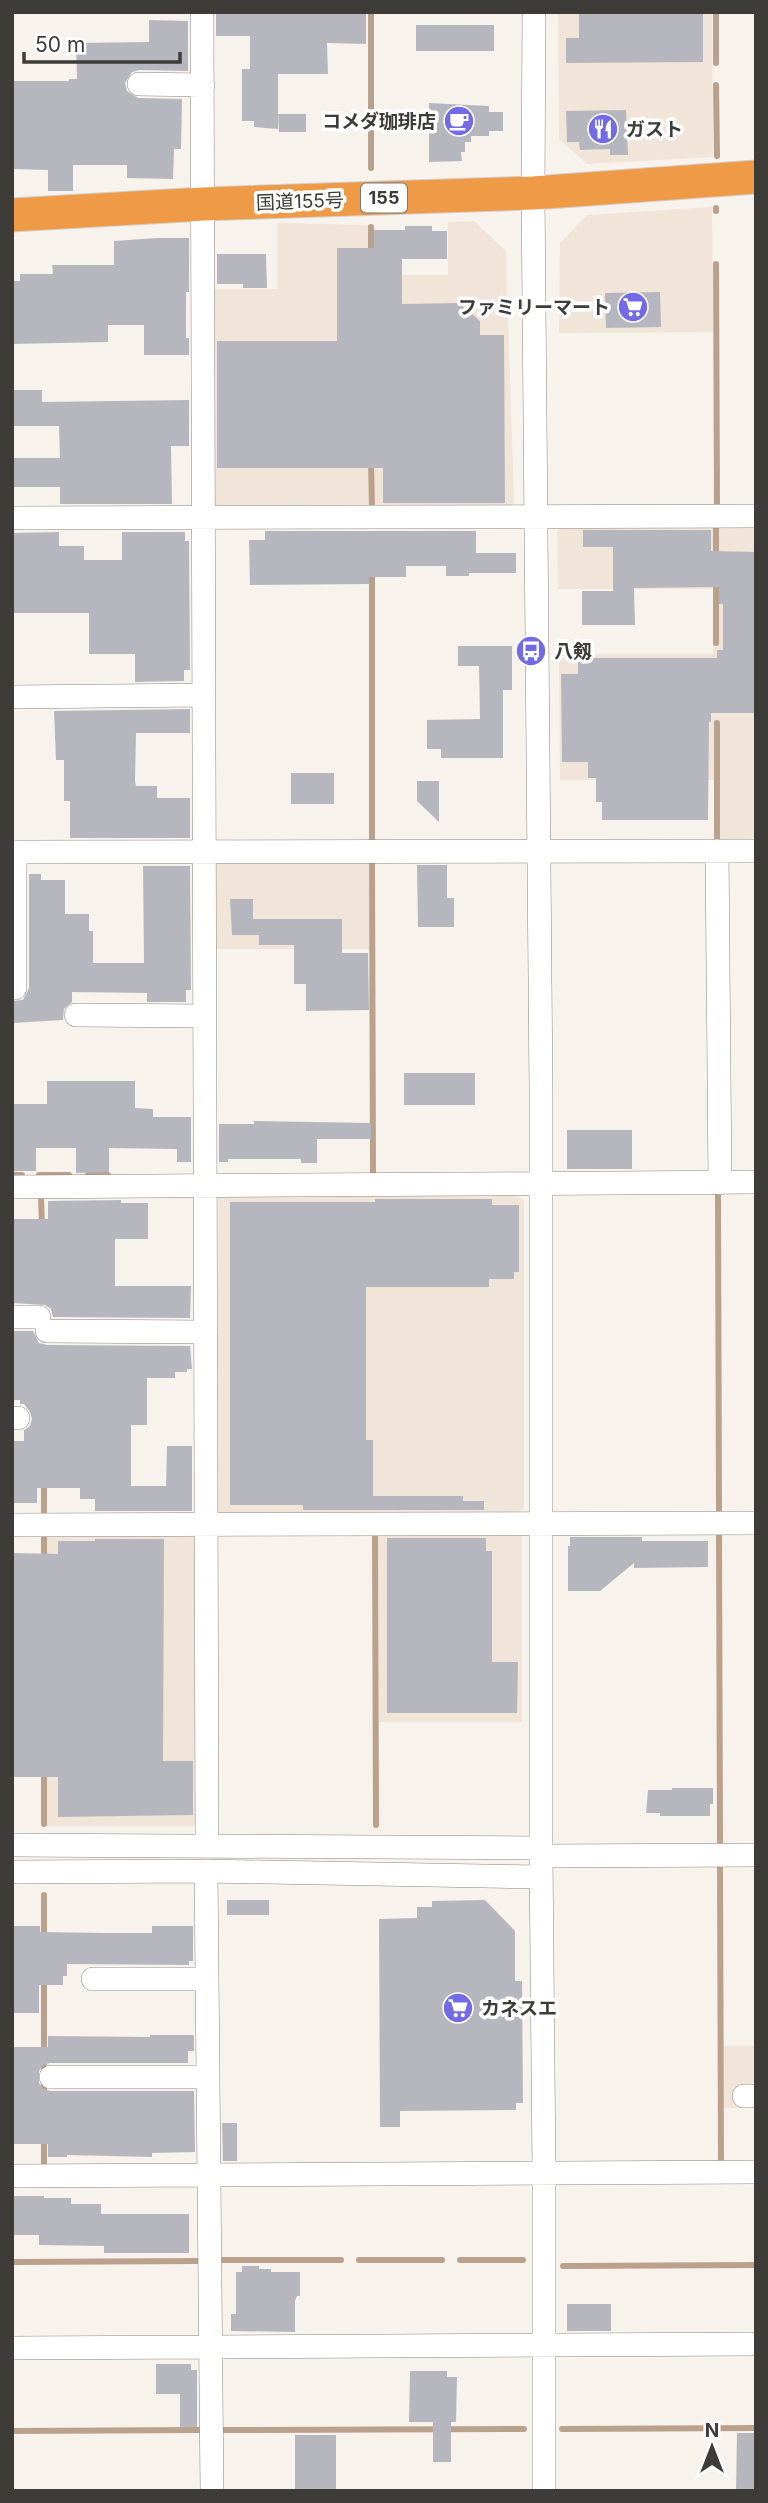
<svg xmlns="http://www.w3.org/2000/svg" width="768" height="2503" viewBox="0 0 768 2503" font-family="Inter,'Noto Sans JP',sans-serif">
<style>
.built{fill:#f1e4d9}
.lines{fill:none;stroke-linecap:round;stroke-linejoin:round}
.stream{stroke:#baa18c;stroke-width:6}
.building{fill:#b6b7be}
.minor-casing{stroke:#8d8782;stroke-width:24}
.highway-casing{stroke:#d1d0cf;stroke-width:35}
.minor{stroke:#fff;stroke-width:23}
.highway{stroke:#ee9a46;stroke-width:33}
.labels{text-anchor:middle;stroke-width:7;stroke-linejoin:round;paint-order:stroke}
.shield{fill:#fff;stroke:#787674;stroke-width:2}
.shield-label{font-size:18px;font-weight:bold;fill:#3e3c39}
.poi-label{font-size:19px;font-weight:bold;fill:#3e3c39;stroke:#fff;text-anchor:start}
.street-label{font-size:19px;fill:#3e3c39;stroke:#fff}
</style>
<rect width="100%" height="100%" fill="#f8f2ec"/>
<path class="built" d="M558 12H712L713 157 587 164 559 139Z
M712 207 713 332 559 333 560 243 587 215Z
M474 221 506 251 514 503 508 510 373 508V275H448V222Z
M277 223 369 225V508H212V289H277Z
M565 525H756V840L719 841V780H560L559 654H713V589H558L557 531Z
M370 858V949H214V863Z
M218 1196H516L524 1201V1508L516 1516H218Z
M378 1530H522V1722H379Z
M46 1532H199V1826H46Z
M723 2046H756V2108H724Z"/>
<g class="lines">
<path class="stream" d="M371 12V168
M716 12V63
M716 85 717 156
M716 208V211
M371 227V254
M716 264 717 508
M371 460 372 508
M716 527V557
M372 570V841
M716 582V643
M717 723V842H722
M372 862 373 1174
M12 1175H22
M39 1175H69
M88 1175H108
M718 1195 719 1513
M41 1198 42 1225
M44 1482V1516
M719 1531 720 1845
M44 1533V1560
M375 1535 376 1825
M44 1770V1824
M720 1865 721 2165
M44 1895V1940
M44 1979V2094
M44 2137V2166
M217 2260H341
M359 2260H442
M460 2260H523
M12 2262 199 2261
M563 2266 756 2265
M562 2429 756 2428
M220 2430 524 2429
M12 2431 200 2430"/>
</g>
<path class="building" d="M216 12 366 13V44L327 43 328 74H278V129L254 127V121H242V69H250V36H216Z
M579 12H703V62L566 63V38H579Z
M149 20 188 21V71L139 70 132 72 125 83 127 91 138 98 182 99 181 149H174L173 179 127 178V165H73V191H48V170L12 169V81H69V79H77L76 43 149 42Z
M416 25H494V51H416Z
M429 103 489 106V112H503V131H489V136H471V142H465V152H461L462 161 429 162Z
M626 110 628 155H610V149L580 150 579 142H567L566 111Z
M278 114H306V132H279Z
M405 226H432V231H447V259H402V304L460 303 480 321V335H504L505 503H383V468H217V341H337V248H374V230H405Z
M156 238H189V292H186V338H189V355H144V325H108V342L12 344V281H20V274H53L52 265H114V241Z
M217 254H266L267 288H243V284H217Z
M660 292 661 327 606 328 605 293Z
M12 390H42V402L189 400V446H171L172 504H60V487H12V458H60L59 426H12Z
M583 530H711V551L756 552V713H711V722H709L708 820H602V802H596V778H588V762H562L561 674H578V658H717V650H723V604H719V587L634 588 635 625H582V591H613V547H583Z
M265 531H476V553H516V573H469V576H446V566H406V577H369V584L250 585 249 540H265Z
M59 532V546H84V560H122V532H185V541H189L190 670H184V681L135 682V654H89V613H12V533Z
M458 646H512V690H503V758H441V749H427V720L480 719 479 666H458Z
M190 709V733H136L135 781 136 786H157V798H190V838H70V801H64V760H56L54 711Z
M291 773H334V804H291Z
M417 781H439V822L417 801Z
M417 865H447V898H454V927H418Z
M143 866H190L191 990H186V1002H147V993L72 992V1002L64 1009 63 1020 12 1023V1001L23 1000 29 988V874H41V880H65V914H89V931H93V963H144Z
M230 899H253V919H342V953H368L369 1010 306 1011V984H294V945H259V935H232Z
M404 1073H475V1105H404Z
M47 1081H135V1108L153 1109V1117H191V1162H177V1149L109 1148V1172L76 1173V1148H36V1171H12V1104H47Z
M254 1121 371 1123V1139H317V1163H301V1159H228V1162H219V1124H254Z
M567 1130H632V1169H567Z
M375 1199H492V1205H519V1272H514V1279H489V1287H366V1440H373V1496H463V1501H484V1510H303V1505H230V1202H375Z
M121 1200V1203H148V1239H115V1286H191L190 1318 53 1317 51 1309 45 1305 12 1303 13 1219H48V1201Z
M12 1331H33L39 1343 47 1345 190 1346 192 1369H187V1372H175V1378H147V1425H131V1486H166L167 1446H192V1511H95V1499H80V1488H37V1503H12V1441H24V1430L30 1426 32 1419 30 1412 24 1404H20V1400H12Z
M570 1537H642V1541H708V1567L634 1568V1563L600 1591H568V1546H570Z
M387 1538H486V1551H492V1662H518L517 1713H387Z
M95 1539H164L163 1761H193V1815L58 1817V1777H12V1553L58 1554V1541H95Z
M672 1788H713V1804H710V1816H660V1813H646L648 1790H672Z
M227 1900H269V1915H227Z
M485 1900 515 1931V1981H522L523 2103H516V2110L400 2111V2127H380L379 1919 417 1918V1907H432V1901Z
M12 1926H40V1932L106 1933H152V1926H193V1961H189V1965L67 1964V1976H63V1985H39V2013H13Z
M150 2035H194V2051H188V2063H50L43 2065 39 2071V2083L43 2089 51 2091H194L195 2152 152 2153V2157L67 2155V2157H48V2144H12V2047H48V2036L150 2037Z
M222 2123H237V2161H223Z
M12 2196H44V2198H71V2204H101V2214H189V2253H104V2246L39 2245V2235H12Z
M242 2266H259V2269H271V2272H300V2296H297L295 2301V2332L231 2331V2314H236V2272H242Z
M567 2304H611V2331H567Z
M156 2364H191V2370H197V2427H180V2394H156Z
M410 2371H447V2377H457L456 2422H451V2462H433V2422H409Z
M737 2433H756V2491H736Z
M295 2435H336V2491H295Z"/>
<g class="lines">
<g class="minor-casing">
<path id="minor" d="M202 12 207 1846
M534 12 533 193 541 1091V1856L544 2171V2491
M139 84 203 85
M12 518 756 516
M12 697 204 695
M717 851 720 1183
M12 852 756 851
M15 988V852
M76 1015 205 1016
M12 1187 756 1182
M12 1317H39
M47 1331 206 1332
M12 1418H18
M12 1525 756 1523
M12 1845 541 1848
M541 1856 756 1855
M206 1871 212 2491
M12 1872 206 1871 541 1877
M93 1979H207
M51 2077H208
M744 2096H756
M12 2176 756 2172
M12 2348 756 2344"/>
</g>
<g class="highway-casing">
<path id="highway" d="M12 215 203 204 533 193 756 177"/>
</g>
<use href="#minor" class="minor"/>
<use href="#highway" class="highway"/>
</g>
<defs>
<g id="cafe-disc" transform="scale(1.575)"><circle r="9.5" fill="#736ae5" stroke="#fff"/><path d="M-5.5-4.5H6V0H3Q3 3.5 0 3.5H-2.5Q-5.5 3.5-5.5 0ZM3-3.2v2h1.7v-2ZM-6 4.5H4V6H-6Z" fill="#fff"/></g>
<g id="restaurant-disc" transform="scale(1.575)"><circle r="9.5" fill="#736ae5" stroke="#fff"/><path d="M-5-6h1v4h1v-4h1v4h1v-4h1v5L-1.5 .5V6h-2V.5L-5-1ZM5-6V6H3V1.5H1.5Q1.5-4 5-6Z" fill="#fff"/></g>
<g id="supermarket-disc" transform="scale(1.575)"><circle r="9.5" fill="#736ae5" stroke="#fff"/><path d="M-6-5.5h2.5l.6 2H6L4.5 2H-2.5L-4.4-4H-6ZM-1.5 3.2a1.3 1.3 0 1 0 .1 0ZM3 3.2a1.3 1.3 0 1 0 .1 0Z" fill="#fff"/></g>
<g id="bus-disc" transform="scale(1.575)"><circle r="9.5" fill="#736ae5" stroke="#fff"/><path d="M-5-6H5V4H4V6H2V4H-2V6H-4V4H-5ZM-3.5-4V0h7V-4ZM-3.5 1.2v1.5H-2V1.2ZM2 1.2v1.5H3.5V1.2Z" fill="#fff"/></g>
</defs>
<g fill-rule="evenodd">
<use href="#cafe-disc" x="459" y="121"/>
<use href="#restaurant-disc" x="603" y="129"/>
<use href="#supermarket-disc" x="633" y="307"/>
<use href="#bus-disc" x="531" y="651"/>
<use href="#supermarket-disc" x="458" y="2008"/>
</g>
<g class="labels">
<rect class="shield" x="361" y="183.5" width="46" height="29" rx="5"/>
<g class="shield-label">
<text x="384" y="204">155</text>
</g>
<g class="poi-label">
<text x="436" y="128" text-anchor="end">コメダ珈琲店</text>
<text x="626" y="136">ガスト</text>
<text x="610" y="314" text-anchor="end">ファミリーマート</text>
<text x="554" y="658">八剱</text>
<text x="481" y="2015">カネスエ</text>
</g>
<g class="street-label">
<text transform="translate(300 201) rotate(-2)" y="7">国道155号</text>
</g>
</g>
<rect width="768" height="2503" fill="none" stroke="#3e3c39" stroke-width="28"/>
<g transform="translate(712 2447)" stroke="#ffffff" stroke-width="5" paint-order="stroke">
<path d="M0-5L12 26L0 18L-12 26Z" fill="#3e3c39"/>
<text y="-10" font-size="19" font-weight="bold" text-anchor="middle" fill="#3e3c39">N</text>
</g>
<path d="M24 52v10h156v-10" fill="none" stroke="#3e3c39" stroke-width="3.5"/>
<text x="35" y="52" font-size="21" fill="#3e3c39" stroke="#ffffff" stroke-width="5" paint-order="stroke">50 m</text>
</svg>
